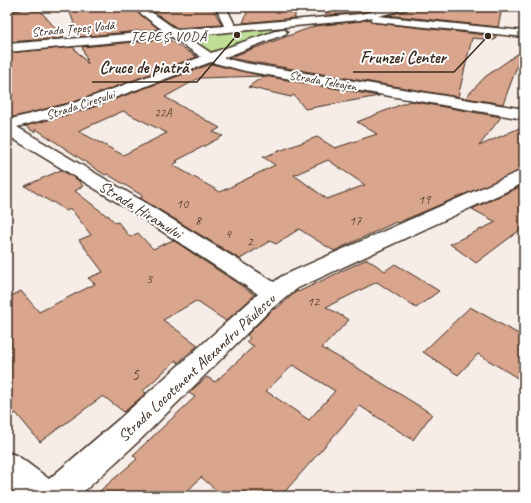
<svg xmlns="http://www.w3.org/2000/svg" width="531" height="503" viewBox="0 0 531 503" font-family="Caveat,sans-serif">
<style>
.green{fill:#bfde96;stroke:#7d845a}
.building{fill:#d9a58d;stroke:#3b2a1e;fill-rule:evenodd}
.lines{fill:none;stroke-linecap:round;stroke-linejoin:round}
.minor-casing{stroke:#3b2a1e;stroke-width:3}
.minor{fill:#fff;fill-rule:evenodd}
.labels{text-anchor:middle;stroke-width:4;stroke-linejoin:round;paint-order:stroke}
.far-number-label{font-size:12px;fill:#62493a}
.far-street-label{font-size:13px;fill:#3b2a1e;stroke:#fff}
.far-neighbourhood-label{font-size:14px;letter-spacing:1px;fill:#3b2a1e;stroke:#fff}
.number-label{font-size:14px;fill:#62493a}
.street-label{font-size:16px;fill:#3b2a1e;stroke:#fff}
.near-number-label{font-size:17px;fill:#62493a}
.leader{fill:none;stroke:#3b2a1e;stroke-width:1.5}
.callout-dot{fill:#3b2a1e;stroke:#fff;stroke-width:1.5}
.callout-label{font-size:17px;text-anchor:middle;font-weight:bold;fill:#3b2a1e;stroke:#fff;stroke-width:4;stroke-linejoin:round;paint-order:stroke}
</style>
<rect width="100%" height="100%" fill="#f7ede8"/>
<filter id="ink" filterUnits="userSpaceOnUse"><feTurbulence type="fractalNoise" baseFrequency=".025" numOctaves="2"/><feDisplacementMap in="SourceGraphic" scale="8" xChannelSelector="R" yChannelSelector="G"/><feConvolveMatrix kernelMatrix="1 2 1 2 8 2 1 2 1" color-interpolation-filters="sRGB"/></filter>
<g filter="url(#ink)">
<path class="green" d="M273 27 277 30 211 53 185 34Z"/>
<path class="building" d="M37 7 64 38 7 42V12L20 10 22 8Z
M68 7H131L159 29 79 37Z
M147 7H212L222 25 177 28Z
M249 7 295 8V18L243 23Z
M325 7H383L360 13 326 15Z
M409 7H480L501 13 498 27 387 15 407 10Z
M370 19 372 22 376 23 496 36 495 40 472 38 458 97 228 58 315 26 360 21Z
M168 39 197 57 77 101 10 118 7 116V53L73 47 88 64 82 47Z
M523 50 503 104 465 98 485 77Z
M211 64 264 76 199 78 165 97 220 128 213 132 223 136 176 161 178 162 173 165 220 192 275 165 263 157 317 137 335 148 377 134 357 122 410 101 501 117 479 146 524 126V169L397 223 396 222 334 251 299 229 276 244 270 241 240 259 140 198 143 196 112 177 107 174 105 175 36 129 34 132 25 126 88 109ZM123 111 167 133 123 155 78 131ZM328 160 365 185 327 199 294 175Z
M264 76 379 96 305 109 294 95 291 97 248 87Z
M61 170 78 180 83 186 75 191 107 216 108 215 115 223 118 222 130 237 138 233 153 249 173 240 255 295 226 321 196 301 163 320 198 345 178 363 176 360 143 391 146 393 124 412 103 396 40 442 16 413 7 420V298L21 291 39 312 95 284 88 278 103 272 79 240 91 235 71 209 66 211 53 202H51L25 186Z
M524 185V227L476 263 450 244 496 222 472 209Z
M367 259 385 271 395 264 439 291 416 308 377 282 326 307 349 320 322 348 356 367 432 414 413 440 360 406 281 496H223L201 477 183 496H94L137 459 133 455 195 397 189 393 193 389 207 377 215 382 254 346 246 342 250 338 247 335 272 310 275 308 276 309 297 291 298 292ZM293 365 335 391 309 420 266 391Z
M470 307 524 337V382L478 354 458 375 423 352Z"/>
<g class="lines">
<g class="minor-casing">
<path id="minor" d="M7 7H21L20 9 7 11Z
M132 7H144L177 30 224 26 216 7H226L235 25 360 14 390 7H408L407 9 378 16 524 31V37L376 22 372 21 371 19 372 17 360 20 186 36 211 53 281 29 285 30 287 32 285 34 223 58 245 63 524 109V119L245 71 211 62 87 108 17 127 139 199 274 282 282 276 518 172 524 170V183L298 288 271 309 141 439 79 496H18L7 487V452L18 456 49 479 119 419 258 294 125 207 7 135V120L77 102 201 57 172 37 7 52V44L164 31Z"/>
</g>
<use href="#minor" class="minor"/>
</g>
</g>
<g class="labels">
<g class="far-number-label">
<text x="163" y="117">22A</text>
</g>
<g class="far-street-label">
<text transform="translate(73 28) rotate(-5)" y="5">Strada Țepeș Vodă</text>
<text transform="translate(323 80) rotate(10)" y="5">Strada Teleajen</text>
<text transform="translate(80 104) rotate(-18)" y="5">Strada Cireșului</text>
</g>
<g class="far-neighbourhood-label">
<text x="169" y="41">ȚEPEȘ VODĂ</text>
</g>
<g class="number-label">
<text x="424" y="204">19</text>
<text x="182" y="208">10</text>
<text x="198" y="225">8</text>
<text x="355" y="225">17</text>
<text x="228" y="238">4</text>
<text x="250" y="246">2</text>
<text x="149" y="283">3</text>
<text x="313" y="306">12</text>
</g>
<g class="street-label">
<text transform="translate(141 209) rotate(32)" y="6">Strada Hiramului</text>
<text transform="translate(196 367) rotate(-43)" y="6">Strada Locotenent Alexandru Păulescu</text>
</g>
<g class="near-number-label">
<text x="135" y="380">5</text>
</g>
</g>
<path class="leader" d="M488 36L454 72H353M237 35L197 82H92"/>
<g class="callout-dot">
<circle cx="488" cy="36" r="4"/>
<circle cx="237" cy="35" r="4"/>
</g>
<g class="callout-label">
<text x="403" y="63">Frunzei Center</text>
<text x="144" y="73">Cruce de piatră</text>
</g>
<rect width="531" height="503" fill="none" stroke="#fff" stroke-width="24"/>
<rect x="12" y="12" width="507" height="479" fill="none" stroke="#3b2a1e" stroke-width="1.5" filter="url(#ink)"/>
</svg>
